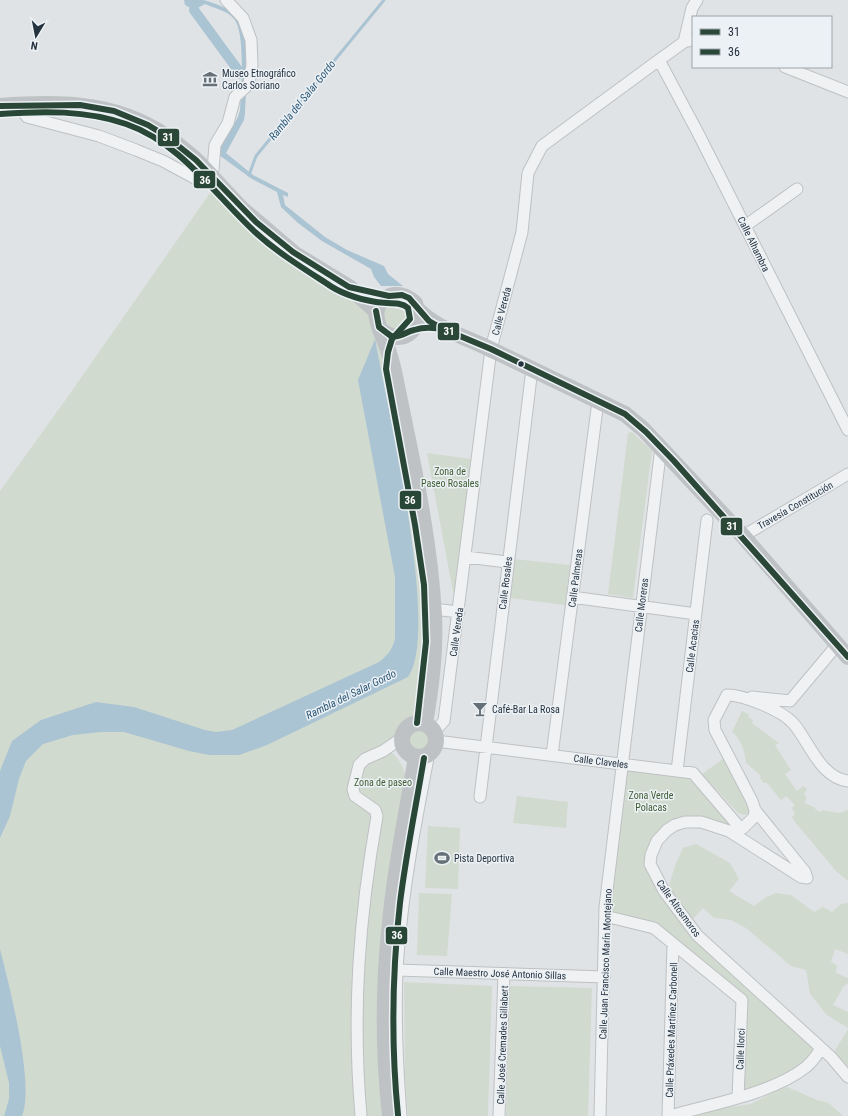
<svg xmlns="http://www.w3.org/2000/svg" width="848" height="1116" viewBox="0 0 848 1116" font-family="'Roboto Condensed',sans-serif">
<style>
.green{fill:#d1dacf}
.water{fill:#abc4d3}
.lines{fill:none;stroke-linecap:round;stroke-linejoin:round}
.stream{stroke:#abc4d3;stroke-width:3}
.canal{stroke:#abc4d3;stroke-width:10}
.street-casing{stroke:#bec1c3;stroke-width:13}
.street{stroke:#eff1f2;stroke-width:11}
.secondary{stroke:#bec2c5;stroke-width:16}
.secondary-bridge{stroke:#bec2c5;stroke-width:16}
.bus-1-casing{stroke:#ecf1f5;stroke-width:9}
.bus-2-casing{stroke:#ecf1f5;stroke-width:9}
.bus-1{stroke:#2a4738;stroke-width:6}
.bus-2{stroke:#294737;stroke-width:6}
.bus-dot{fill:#25323f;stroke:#ecf1f5;stroke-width:1.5}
.labels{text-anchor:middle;stroke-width:3;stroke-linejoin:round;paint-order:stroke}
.poi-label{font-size:10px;fill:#25323f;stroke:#ecf1f5;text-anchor:start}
.street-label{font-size:10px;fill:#25323f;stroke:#ecf1f5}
.park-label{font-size:10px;fill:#3f5c31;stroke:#ecf1f5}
.water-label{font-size:11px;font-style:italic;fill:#2c5776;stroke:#ecf1f5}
.line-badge{stroke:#ecf1f5;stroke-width:1.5}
.badge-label{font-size:11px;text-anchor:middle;font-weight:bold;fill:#fff}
</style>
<rect width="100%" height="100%" fill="#e0e3e5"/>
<path class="green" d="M217 183 375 311 387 346 434 627 420 723 410 725 404 733 365 759 353 789 375 810 362 913 361 1116H0V491L69 395Z
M408 300 415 323 394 335 378 312 384 301Z
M632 432 652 451 633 598 608 594 628 433Z
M427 453 471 459 455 597H454Z
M514 559 570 565 565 605 510 598Z
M742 711 749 714 748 717 753 720 752 723 779 743 775 745 791 770 785 774 797 791 803 786 807 789 804 794 807 798 804 803 816 808 815 810 821 812 822 810 839 813 848 810V881L836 871 795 822 792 817 795 814 792 808 795 805 786 796 781 800 767 783H764L760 778 761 776 746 763C745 753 741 738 732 732Z
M405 740a14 14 0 1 1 28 0a14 14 0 1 1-28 0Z
M388 753H392C400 760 404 768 406 778L384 1116H365L361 1019 363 955 381 818 359 790 364 765Z
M724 758 750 809 748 814 743 815 738 813 702 774Z
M621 764 693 773 741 829 701 822 667 830 650 864 697 935 821 1048 813 1059 738 1098 744 1002 654 928 605 916Z
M517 796 568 802 566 828 513 823Z
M428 826 460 828 458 889 425 888Z
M696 844 730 863 739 879 729 891 754 906 766 897 776 893 791 895 814 912 823 907 832 912 841 904 848 903V954L835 949 831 962 837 965 836 973 848 978V983L843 987 833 1005 848 1012V1028L827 1015 810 994 806 970 791 966 746 928 731 920 714 918 703 908 692 920 668 888 676 863 683 848Z
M419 893 452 894 447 956 417 955Z
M404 982 492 986 488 1116H408L405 1078Z
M510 986 592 988 588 1116H506Z
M848 1029V1077L831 1057Z
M785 1086 817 1100 829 1103 843 1116H695L717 1109 751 1104Z"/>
<path class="water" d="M184 0C190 0 197 0 203 0 209 1 233 10 237 15 252 38 246 86 245 113L244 120 226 153 253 175 288 193V197L283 195 285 205 325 237 347 250 384 266 388 274 403 286H381L374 277 371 269 322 241 298 223 281 207 277 192 252 179 219 155 218 152 238 117 240 110C241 91 246 34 234 19 228 11 214 8 205 4L194 10 185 5Z
M375 339C386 400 441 632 408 677L267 745 239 755H209L189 751 124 732H101L73 735 43 744 26 761 19 779 10 816 0 838V771L12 741 41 720 96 702 134 707 205 730 216 732 232 730 379 662C388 655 393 649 395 638V577L358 380Z
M0 949C9 984 35 1085 22 1116H4L9 1099V1083L0 1046Z"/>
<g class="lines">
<path class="stream" d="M249 175 256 156 384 0"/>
<path class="canal" d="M194 10 235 66 241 74H244"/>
<g class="street-casing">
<path id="street" d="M684 42 692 8 697 0
M659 60 698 133 848 430
M785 67 848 92
M18 105 27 117 99 136 136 150 163 161 200 181 213 170 215 145 228 123 235 97 249 84 252 65 251 40 243 18 226 0
M745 226 797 189
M743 536 848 474
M466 557 507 562
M572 597 696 614
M433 609 459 612
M752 697 790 701 837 645
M434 732 444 721 491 349 522 232 528 173 542 146 659 60 684 42 693 40
M436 741 693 773 741 829
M552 755 598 401
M677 771 707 520
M848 781C820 778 809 741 793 723 781 710 744 695 727 695L714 720 715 730 752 801 755 810 754 817 743 828 735 831H729L701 822H685L675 825 667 830 657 841 651 855 650 864 664 891 697 935 831 1057 848 1077
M480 797 532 369
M729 831 801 877 807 878 805 872 755 810
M605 916 654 928 742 1000 738 1098
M397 970 604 977
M361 1116C352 1012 359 918 377 816L375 810 355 796 353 789 359 765 365 759 383 751 402 738
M401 1116C397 1063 394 1008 398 955 403 887 416 820 429 753
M499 1116 504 974
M600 1116 605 907 661 447
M668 1116 673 945
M670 1116C711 1104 772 1094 806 1067 812 1062 817 1055 821 1048"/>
</g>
<use href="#street" class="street"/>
<path class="secondary" d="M0 106C64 101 124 102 177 144 185 151 193 156 200 164
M241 208 295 254 349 287 376 311
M418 310C439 330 466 337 492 350 537 371 581 393 625 414L643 429 743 536 848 657
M381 330C403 348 425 328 415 303 408 297 400 292 390 296 365 305 381 331 387 347 390 355 392 363 394 371 410 452 430 533 434 616 436 652 431 688 425 724
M402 740a17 17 0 1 1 34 0a17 17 0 1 1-34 0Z
M390 1116C383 1052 383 986 390 922 395 866 407 812 416 757"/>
<path class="secondary-bridge" d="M200 164 241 208"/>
<g class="bus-1-casing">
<path id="bus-1" d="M0 106 80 105 114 111 148 125 166 136 196 160 256 222 293 252 349 287 389 296 402 295 409 298 429 321 443 329 491 349 625 414 646 432 674 461 848 657
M376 311 379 327 391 336C401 338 405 332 414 330 430 325 444 329 458 335"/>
</g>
<g class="bus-2-casing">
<path id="bus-2" d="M0 114C43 111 86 110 126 124 181 143 214 194 255 232 277 252 301 267 326 283 341 294 358 299 376 302 387 304 400 301 408 308L410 319 392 339 388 352 386 369 415 525 424 585 426 642 417 723
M398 1115C391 1044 392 974 400 903 406 854 416 806 424 758"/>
</g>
<use href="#bus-1" class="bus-1"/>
<use href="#bus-2" class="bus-2"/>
</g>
<defs>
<g id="museum-bare" transform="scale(1.2)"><path d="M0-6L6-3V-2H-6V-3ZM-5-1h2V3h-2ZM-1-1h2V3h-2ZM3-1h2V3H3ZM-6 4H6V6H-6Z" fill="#667079" stroke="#ecf1f5" stroke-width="2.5" paint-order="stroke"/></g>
<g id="bar-bare" transform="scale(1.2)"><path d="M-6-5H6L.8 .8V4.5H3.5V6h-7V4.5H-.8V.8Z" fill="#667079" stroke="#ecf1f5" stroke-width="2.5" paint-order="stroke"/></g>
<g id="stadium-bare" transform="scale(1.2)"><path d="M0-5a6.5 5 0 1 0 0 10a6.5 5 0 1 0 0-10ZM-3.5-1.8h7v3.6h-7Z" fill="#667079" stroke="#ecf1f5" stroke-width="2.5" paint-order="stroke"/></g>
</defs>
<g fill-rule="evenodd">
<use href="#museum-bare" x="210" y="79"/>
<use href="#bar-bare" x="480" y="709"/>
<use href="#stadium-bare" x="442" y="858"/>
</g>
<circle class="bus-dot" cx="521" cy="364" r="3.5"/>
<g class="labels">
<g class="poi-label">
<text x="222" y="77">Museo Etnográfico<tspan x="222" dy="12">Carlos Soriano</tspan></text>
<text x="492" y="713">Café-Bar La Rosa</text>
<text x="454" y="862">Pista Deportiva</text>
</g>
<g class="street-label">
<text transform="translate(754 244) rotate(64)" y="4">Calle Alhambra</text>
<text transform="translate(501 311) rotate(-75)" y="4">Calle Vereda</text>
<text transform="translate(795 505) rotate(-30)" y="4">Travesía Constitución</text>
<text transform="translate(575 578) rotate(-83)" y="4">Calle Palmeras</text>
<text transform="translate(505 583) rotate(-83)" y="4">Calle Rosales</text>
<text transform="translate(641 605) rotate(-83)" y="4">Calle Moreras</text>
<text transform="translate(456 632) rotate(-82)" y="4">Calle Vereda</text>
<text transform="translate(692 646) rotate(-83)" y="4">Calle Acacias</text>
<text transform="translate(601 761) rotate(7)" y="4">Calle Claveles</text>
<text transform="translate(679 908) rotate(54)" y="4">Calle Altosmoros</text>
<text transform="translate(605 964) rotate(-88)" y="4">Calle Juan Francisco Marín Montejano</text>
<text transform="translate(500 973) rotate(2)" y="4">Calle Maestro José Antonio Sillas</text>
<text transform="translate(671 1030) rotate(-88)" y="4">Calle Práxedes Martínez Carbonell</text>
<text transform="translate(502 1045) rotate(-88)" y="4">Calle José Cremades Gillabert</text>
<text transform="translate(740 1049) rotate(-88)" y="4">Calle Ilorci</text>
</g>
<g class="park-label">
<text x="450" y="475">Zona de<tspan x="450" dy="12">Paseo Rosales</tspan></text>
<text x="383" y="786">Zona de paseo</text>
<text x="651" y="799">Zona Verde<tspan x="651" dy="12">Polacas</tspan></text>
</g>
<g class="water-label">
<text transform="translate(302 100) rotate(-51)" y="4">Rambla del Salar Gordo</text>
<text transform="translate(351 694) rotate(-26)" y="4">Rambla del Salar Gordo</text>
</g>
</g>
<g class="line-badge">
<rect x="157" y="128" width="23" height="19" rx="4" fill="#2a4738"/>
<rect x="193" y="170" width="23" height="19" rx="4" fill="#294737"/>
<rect x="437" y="322" width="23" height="19" rx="4" fill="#2a4738"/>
<rect x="399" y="490" width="23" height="20" rx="4" fill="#294737"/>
<rect x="720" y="517" width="23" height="19" rx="4" fill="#2a4738"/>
<rect x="385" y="926" width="23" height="19" rx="4" fill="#294737"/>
</g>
<g class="badge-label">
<text x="168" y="141">31</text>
<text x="205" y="184">36</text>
<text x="449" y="335">31</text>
<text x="410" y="504">36</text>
<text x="732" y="530">31</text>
<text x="397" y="939">36</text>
</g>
<rect x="692" y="16" width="140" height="52" fill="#ecf1f5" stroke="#9ca5ac"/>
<rect x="700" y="29" width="20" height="6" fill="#2a4738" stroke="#9ca5ac"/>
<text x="728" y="36" font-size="12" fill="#25323f">31</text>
<rect x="700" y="49" width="20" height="6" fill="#294737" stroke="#9ca5ac"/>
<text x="728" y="56" font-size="12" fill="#25323f">36</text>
<g transform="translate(36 36) rotate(190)" stroke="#ecf1f5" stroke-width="3" paint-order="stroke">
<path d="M0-3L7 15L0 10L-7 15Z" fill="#25323f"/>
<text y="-6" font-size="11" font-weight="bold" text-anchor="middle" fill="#25323f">N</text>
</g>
</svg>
